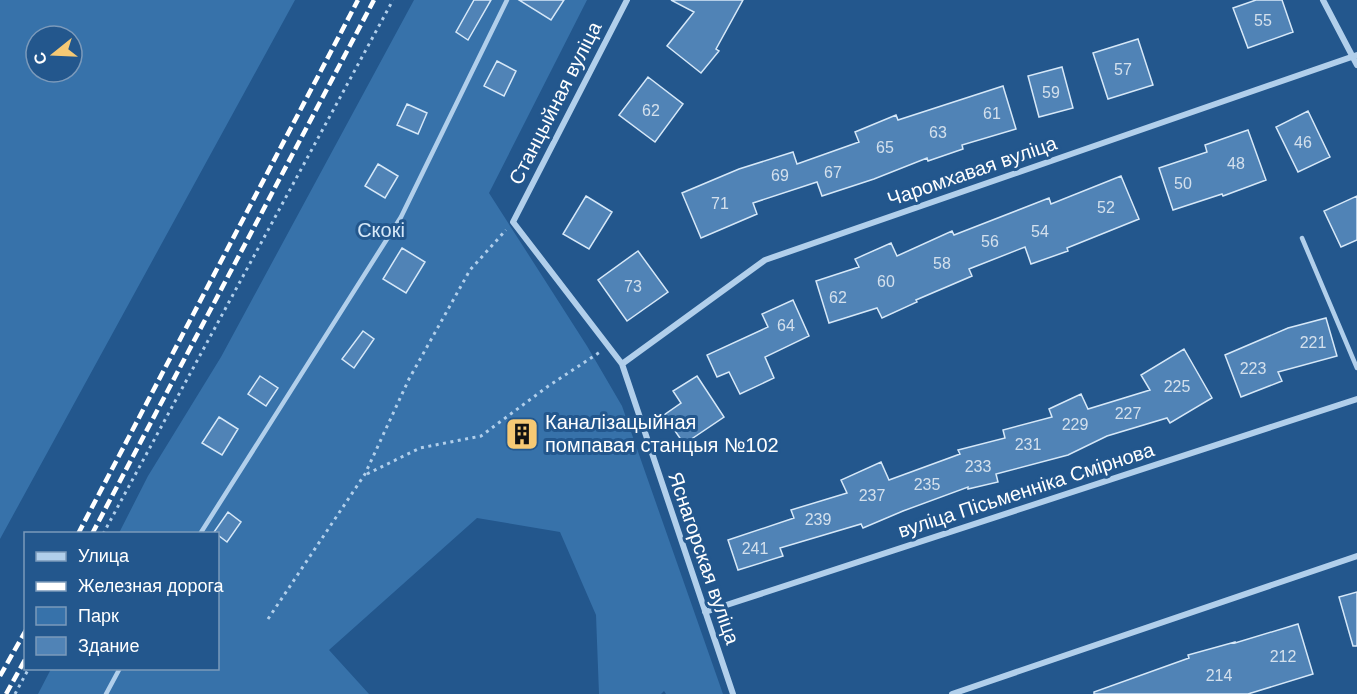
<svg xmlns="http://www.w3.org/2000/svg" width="1357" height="694" viewBox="0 0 1357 694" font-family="Arial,sans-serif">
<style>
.green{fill:#3772aa;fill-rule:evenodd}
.building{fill:#5083b6;stroke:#d6e8f8;stroke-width:1.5}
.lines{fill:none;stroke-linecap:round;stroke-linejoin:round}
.path{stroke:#b1cfeb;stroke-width:3;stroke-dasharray:3 4.5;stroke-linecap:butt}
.lane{stroke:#b1cfeb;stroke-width:4.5}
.street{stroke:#b1cfeb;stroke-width:6}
.rail{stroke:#fff;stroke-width:4.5;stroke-dasharray:10 4.5;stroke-linecap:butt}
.labels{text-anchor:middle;stroke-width:6;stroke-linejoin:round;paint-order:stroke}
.number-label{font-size:16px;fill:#d3e0ed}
.street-label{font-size:20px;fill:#fff;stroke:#23578d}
.park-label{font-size:20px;fill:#d6e8f8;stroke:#23578d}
.poi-label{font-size:20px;fill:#fff;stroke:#23578d;text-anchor:start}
</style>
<rect width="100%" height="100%" fill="#23578d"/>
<path class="green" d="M0 0H295L0 539ZM36 36H72V72H36Z
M414 0H587L489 193 587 346 622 406 723 694H666L664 691 661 694H599L596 615 560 532 477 518 329 650 369 694H38L51 669 218 668V534L119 533 148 476 221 357Z"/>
<path class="building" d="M474 0H491L468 40 456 32Z
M519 0H564L551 20Z
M671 0H743L716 49 719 51 701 73 667 46 694 12Z
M1256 0H1282L1293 32 1248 48 1233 8Z
M1138 39 1153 85 1108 99 1093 53Z
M497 61 516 71 504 96 484 86Z
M1062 67 1073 108 1039 117 1028 76Z
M648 77 683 104 655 142 619 115Z
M1003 86 1016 129 962 145 963 149 928 161 927 158 874 179 822 196 817 182 753 203 757 214 701 238 682 193 739 169 793 152 797 164 859 142 855 132 896 115 898 120Z
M407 104 427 113 418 134 397 125Z
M1308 111 1330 157 1298 172 1276 127Z
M1248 130 1266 180 1223 196 1222 194 1173 210 1159 168 1207 152 1205 145Z
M378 164 398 176 385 198 365 186Z
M1121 176 1139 219 1067 248 1068 251 1031 264 1025 247 969 269 972 276 916 300 917 302 882 318 877 308 829 323 816 281 859 267 855 259 891 243 897 256 952 231 954 235 1049 198 1051 204Z
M586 196 612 212 589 249 563 234Z
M1357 196V240L1341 247 1324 211Z
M402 248 425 262 406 293 383 279Z
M638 251 668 292 627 321 598 280Z
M793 300 809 336 765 357 774 378 740 394 729 372 717 377 707 355 768 327 762 314Z
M1326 318 1337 356 1278 372 1282 381 1241 397 1225 355 1288 328Z
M363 331 374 339 354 368 342 359Z
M1184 349 1212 398 1170 423 1167 418 1107 436 1068 455 996 474 998 482 968 489V487L903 511 863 528 861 524 780 548 783 556 738 570 728 540 794 518 791 510 847 493 841 480 881 462 889 480 960 454 958 450 1005 438 1003 430 1052 417 1049 409 1081 394 1088 409 1150 390 1141 375Z
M260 376 278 388 266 406 248 394Z
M697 376 724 417 684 444 664 415 681 403 673 391Z
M219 417 238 429 222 455 202 443Z
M228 512 241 522 227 542 214 532Z
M1357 592V646H1353L1339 597Z
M1298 624 1313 674 1248 694H1094V692L1189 658 1188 655 1235 642V643Z"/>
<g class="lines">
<path class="path" d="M367 474 420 448 481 436 547 387 600 352
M103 534 393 0
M268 619 365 474 409 379 470 270 506 230
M15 694 29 668"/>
<path class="lane" d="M1302 238 1357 368
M200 534 401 217 507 0
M106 694 120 668"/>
<path class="street" d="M627 0 513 222 622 364 733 694
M1323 0 1357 65
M622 364 765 260 1357 55
M705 612 1357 399
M952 694 1357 556"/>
<path class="rail" d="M78 534 358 0
M92 534 374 0
M0 676 26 630
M6 694 26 658"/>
</g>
<defs>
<g id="building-square" transform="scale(1.725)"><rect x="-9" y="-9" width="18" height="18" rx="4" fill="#f6c974" stroke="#23578d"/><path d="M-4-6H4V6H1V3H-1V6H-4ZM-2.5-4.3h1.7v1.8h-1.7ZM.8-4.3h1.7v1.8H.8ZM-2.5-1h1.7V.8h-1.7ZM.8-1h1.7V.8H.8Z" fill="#111"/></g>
</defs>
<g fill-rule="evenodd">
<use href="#building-square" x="522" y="434"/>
</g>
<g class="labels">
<g class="number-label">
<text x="1263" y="26">55</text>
<text x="1123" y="75">57</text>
<text x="1051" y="98">59</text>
<text x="651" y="116">62</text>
<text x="992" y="119">61</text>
<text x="938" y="138">63</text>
<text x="1303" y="148">46</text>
<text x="885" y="153">65</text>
<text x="1236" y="169">48</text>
<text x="833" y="178">67</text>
<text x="780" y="181">69</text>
<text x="1183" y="189">50</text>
<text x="720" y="209">71</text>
<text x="1106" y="213">52</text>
<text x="1040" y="237">54</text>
<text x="990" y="247">56</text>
<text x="942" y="269">58</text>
<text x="886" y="287">60</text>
<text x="633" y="292">73</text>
<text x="838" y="303">62</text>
<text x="786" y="331">64</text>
<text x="1313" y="348">221</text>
<text x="1253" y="374">223</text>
<text x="1177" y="392">225</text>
<text x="1128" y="419">227</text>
<text x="1075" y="430">229</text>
<text x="1028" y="450">231</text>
<text x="978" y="472">233</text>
<text x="927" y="490">235</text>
<text x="872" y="501">237</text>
<text x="818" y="525">239</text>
<text x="755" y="554">241</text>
<text x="1283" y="662">212</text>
<text x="1219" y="681">214</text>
</g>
<g class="street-label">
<text transform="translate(555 103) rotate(-63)" y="7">Станцыйная вуліца</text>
<text transform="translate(972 171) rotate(-19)" y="7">Чаромхавая вуліца</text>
<text transform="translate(1026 490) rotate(-18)" y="7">вуліца Пісьменніка Смірнова</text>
<text transform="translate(704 558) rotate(71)" y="7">Яснагорская вуліца</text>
</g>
<g class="park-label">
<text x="381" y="237">Скокі</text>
</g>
<g class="poi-label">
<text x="545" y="429">Каналізацыйная<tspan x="545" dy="23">помпавая станцыя №102</tspan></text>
</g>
</g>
<rect x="24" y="532" width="195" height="138" fill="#23578d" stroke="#7b9abb" stroke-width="1.5"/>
<rect x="36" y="552" width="30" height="9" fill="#b1cfeb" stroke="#7b9abb" stroke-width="1.5"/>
<text x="78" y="562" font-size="18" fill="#ffffff">Улица</text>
<rect x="36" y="582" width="30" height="9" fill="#ffffff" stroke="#7b9abb" stroke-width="1.5"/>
<text x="78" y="592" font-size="18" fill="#ffffff">Железная дорога</text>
<rect x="36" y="607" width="30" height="18" fill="#3772aa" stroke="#7b9abb" stroke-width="1.5"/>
<text x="78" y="622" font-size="18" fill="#ffffff">Парк</text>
<rect x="36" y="637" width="30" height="18" fill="#5083b6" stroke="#7b9abb" stroke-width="1.5"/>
<text x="78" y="652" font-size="18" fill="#ffffff">Здание</text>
<g transform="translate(54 54) rotate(252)"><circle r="28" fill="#23578d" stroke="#7b9abb" stroke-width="1.5"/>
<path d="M0-4.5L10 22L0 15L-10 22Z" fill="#f6c974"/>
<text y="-9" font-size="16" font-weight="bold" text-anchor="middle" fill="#ffffff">С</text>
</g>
</svg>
